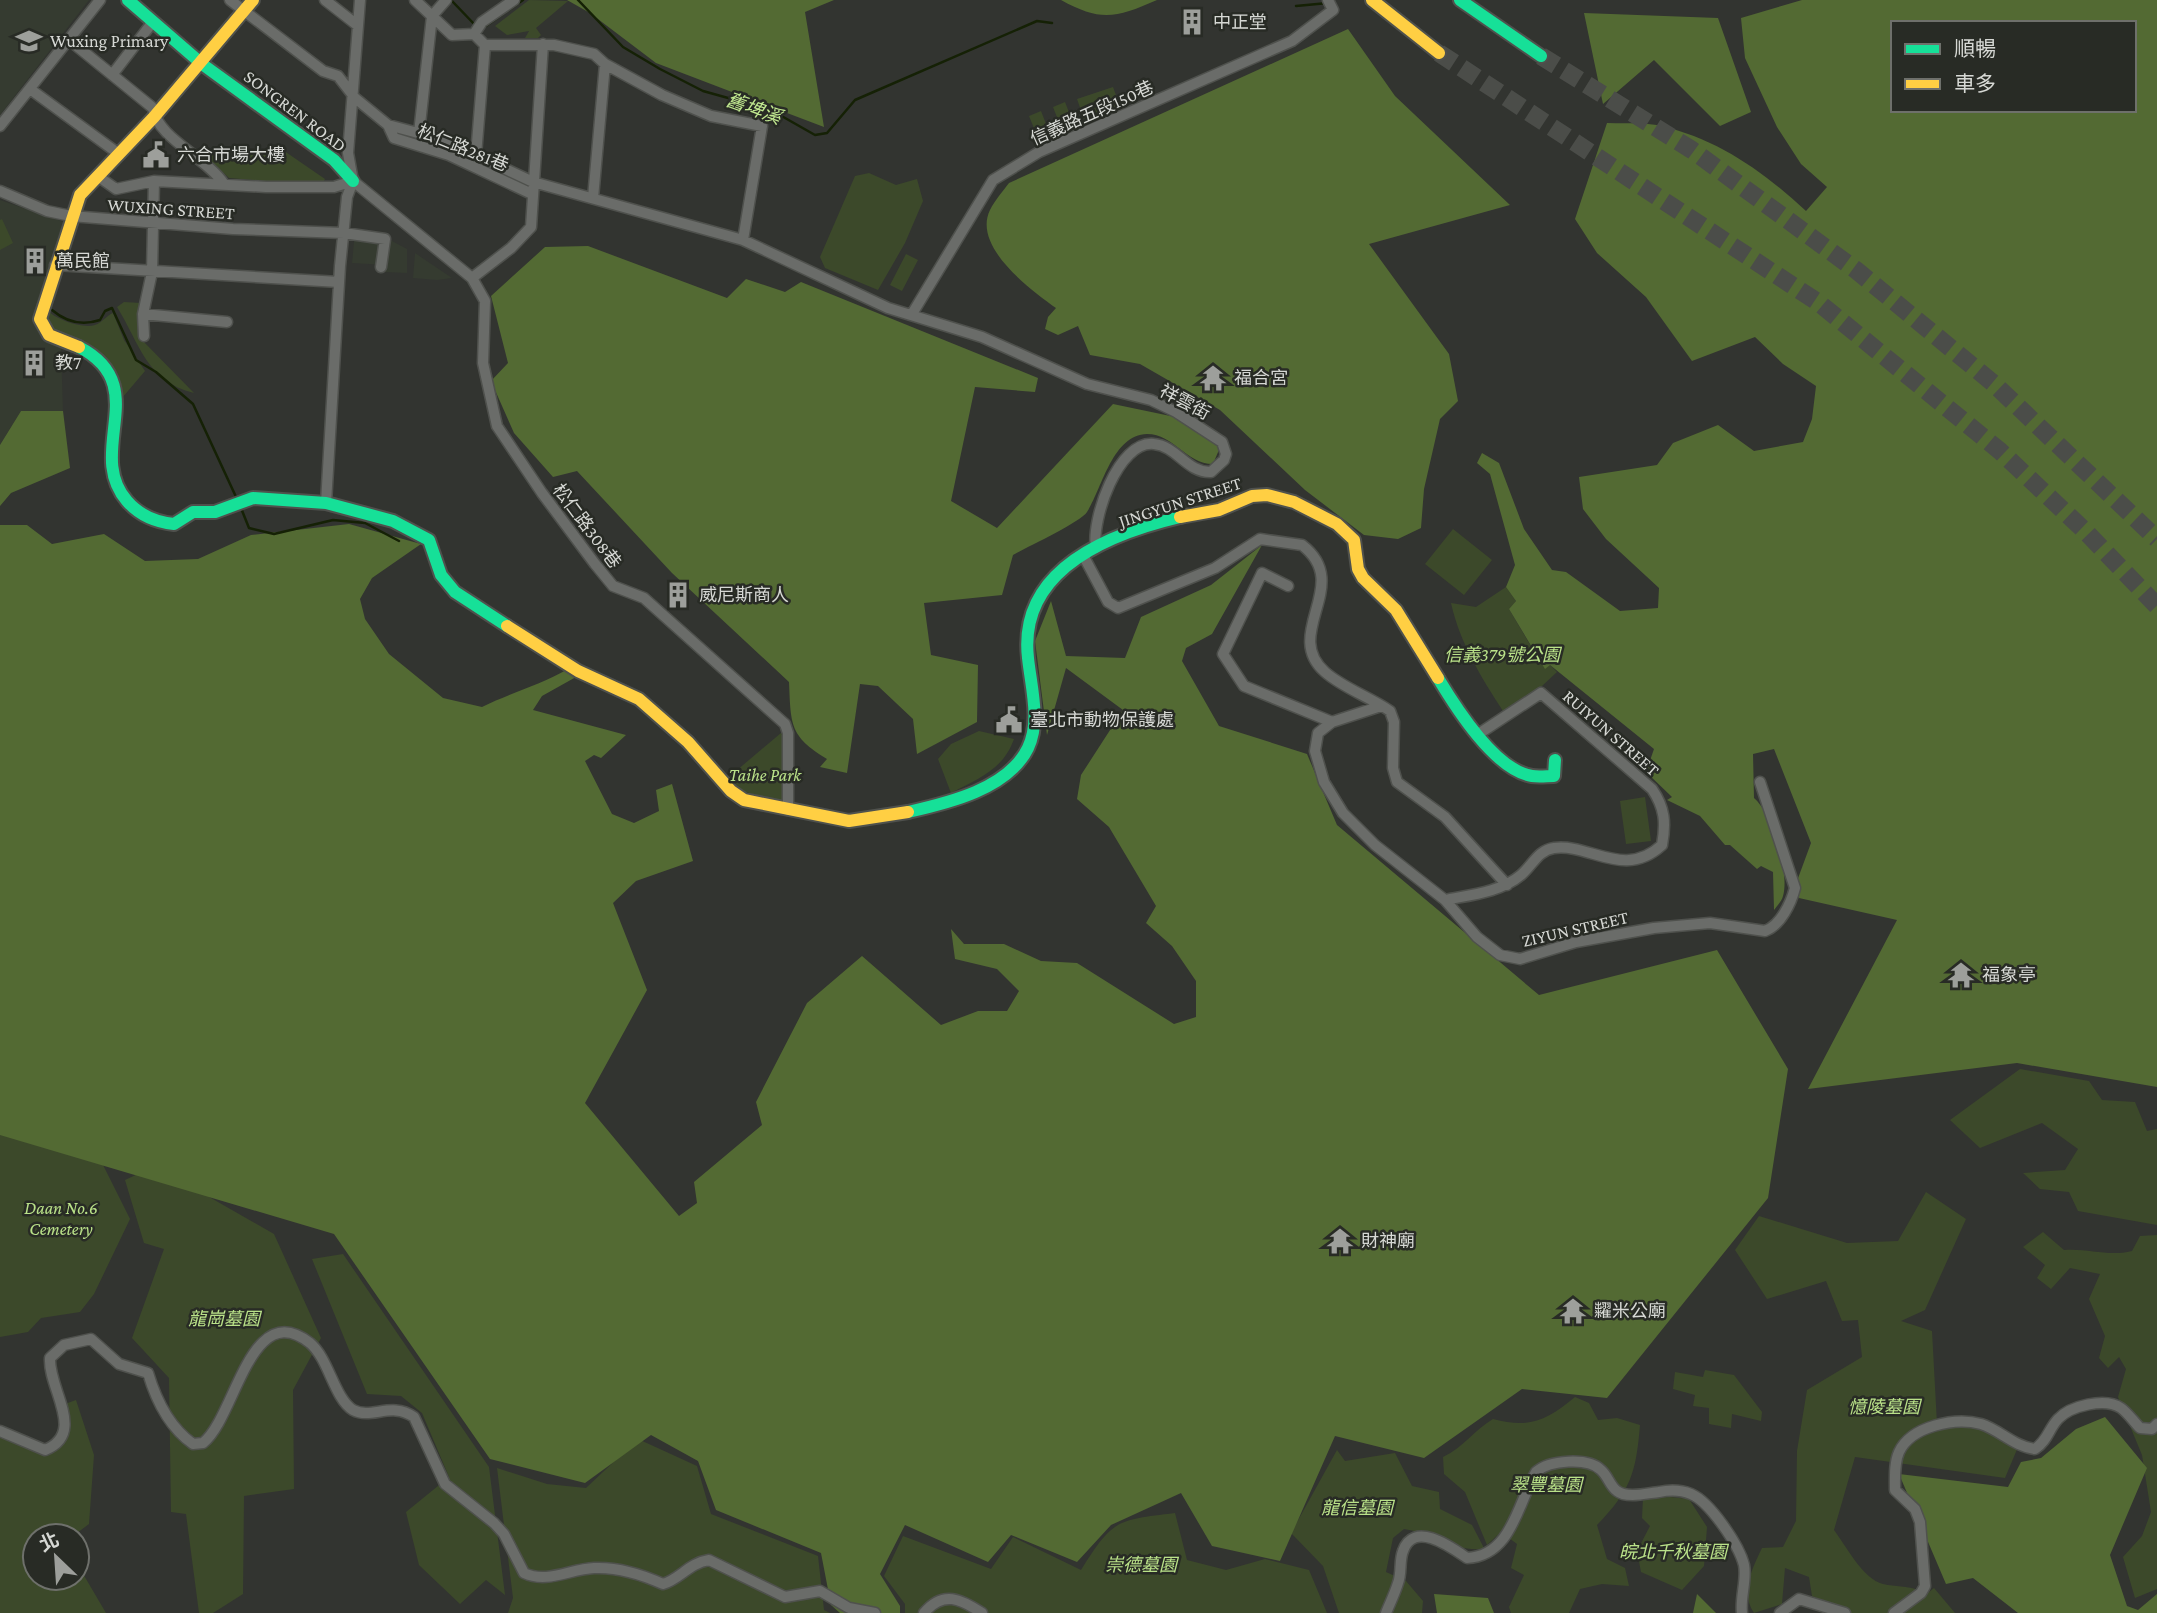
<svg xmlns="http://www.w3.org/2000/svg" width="2157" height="1613" viewBox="0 0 2157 1613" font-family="'Crimson Pro','Noto Sans TC',serif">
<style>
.built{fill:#353b30}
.green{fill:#3c492a}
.forest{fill:#536a33;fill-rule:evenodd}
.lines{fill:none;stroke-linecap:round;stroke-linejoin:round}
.stream{stroke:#152105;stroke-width:2.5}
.highway-tunnel{stroke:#4b4d49;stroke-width:18;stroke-dasharray:18 9;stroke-linecap:butt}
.street-casing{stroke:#4f514d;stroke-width:13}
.fast-casing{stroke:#4f514d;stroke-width:16}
.slow-casing{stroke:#4f514d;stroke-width:16}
.street{stroke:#6a6c69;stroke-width:10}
.fast{stroke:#16e098;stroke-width:12}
.slow{stroke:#ffcf43;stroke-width:12}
.labels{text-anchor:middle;stroke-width:5;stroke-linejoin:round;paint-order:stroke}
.poi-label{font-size:18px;fill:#d6d8d4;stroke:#282b25;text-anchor:start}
.street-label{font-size:18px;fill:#d6d8d4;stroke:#282b25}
.park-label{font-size:18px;font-style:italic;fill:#bae289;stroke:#282b25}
.water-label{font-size:19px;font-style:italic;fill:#c1e990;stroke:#282b25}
</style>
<rect width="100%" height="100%" fill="#323430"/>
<path class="built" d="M0 0H89L0 115Z
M0 200 64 222 34 319 46 338 61 347 63 411H21L0 445Z
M355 231 377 233 407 249V273L385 272V265L352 263Z
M415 253 452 278 437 280 413 278Z"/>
<path class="green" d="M529 0 568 1 536 28 541 35 538 38H525L529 31 507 35 495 26Z
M1113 87 1120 106 1084 119 1077 99Z
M1065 102 1074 125 1062 130 1053 107Z
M1041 111 1050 134 1038 138 1029 116Z
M277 146 325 179 321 186 229 178 199 150 207 147 226 160 241 163 249 154 265 153Z
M869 173 896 185 917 179 923 201 905 243 878 290 825 268 820 257 855 176Z
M2 219 13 243 0 250V220Z
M906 254 918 260 902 291 890 285Z
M124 302 141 303V339L194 393C146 381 140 344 117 307Z
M47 310C55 319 82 329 95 325 102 323 107 315 113 313L124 340 145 371 122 398 117 379 47 329Z
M1453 529 1492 560 1464 595 1425 564Z
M1506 587 1516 601 1509 609 1542 665H1550L1557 672 1542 686 1503 711C1481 677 1460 643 1451 603L1476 607Z
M979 731 1014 739C1003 770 979 778 951 793L938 759 951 744Z
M781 733 785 736 786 804 742 791 730 783V776Z
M1645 797 1651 841 1626 844 1620 801Z
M2020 1069 2089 1081 2102 1100 2135 1102 2147 1131 2157 1129V1225L2078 1211 2069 1192 2040 1189 2023 1173 2065 1170 2078 1149 2042 1123 1980 1148 1950 1120Z
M0 1101 101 1161 130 1219 94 1294 80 1312 41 1318 28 1332 0 1337Z
M176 1156 190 1186 274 1234 321 1338 293 1390 294 1489 244 1496 243 1594 213 1613H199L186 1514 171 1512 169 1378 132 1338 164 1249 144 1243 125 1180Z
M1926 1192 1966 1219 1925 1310 1901 1321 1932 1331 1937 1424C1969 1426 1992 1429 2018 1447L2005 1478 1855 1457 1834 1530C1846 1546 1863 1579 1883 1584 1896 1587 1905 1585 1921 1591L1900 1613H1851L1812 1596 1809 1577 1785 1568 1782 1604 1754 1613C1740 1592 1752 1569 1762 1548L1783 1547 1796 1521 1797 1451 1807 1390 1862 1357 1858 1320 1842 1321 1826 1281 1767 1299 1735 1250 1759 1216 1847 1243 1898 1241Z
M2043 1232 2064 1250C2088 1248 2108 1257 2132 1251L2140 1236 2157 1235V1589L2135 1598 2123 1557 2142 1536 2151 1512 2142 1455 2118 1397 2126 1369 2119 1357 2108 1368 2099 1358 2105 1336 2089 1299 2100 1274 2070 1268 2051 1289 2037 1278 2045 1265 2023 1247Z
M343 1254 489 1467 505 1595 486 1580 460 1604 419 1565 406 1512 449 1477 422 1413 401 1396 367 1394 312 1259Z
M1705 1370 1734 1375 1762 1412 1761 1421 1732 1414 1731 1428 1709 1424V1408L1693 1406 1695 1395 1673 1389 1675 1372 1703 1377Z
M1575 1397 1589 1403 1598 1420 1617 1418 1640 1425C1636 1473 1631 1490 1597 1525L1607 1559 1625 1568 1629 1586 1602 1584 1580 1589 1569 1613H1511L1509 1607 1524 1575 1511 1568 1517 1544 1501 1532 1487 1545 1465 1492 1444 1474 1443 1457C1464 1447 1474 1430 1493 1419 1530 1429 1547 1420 1575 1397Z
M76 1400 94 1455 89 1524 73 1536H35V1578H77V1556L79 1567 106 1613H0V1436L41 1453C70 1440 71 1435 65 1404Z
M638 1439 697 1466 711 1514 818 1556 824 1610 830 1613H508L513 1598 497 1468 547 1484 586 1488Z
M1337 1450 1345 1461 1395 1453 1412 1486 1439 1492 1440 1509 1472 1525 1484 1548C1464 1555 1428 1532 1404 1529L1393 1538 1386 1572 1406 1581 1423 1601 1422 1613H1339L1323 1566 1291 1533Z
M1670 1497 1689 1499 1707 1527 1704 1566 1682 1590 1641 1572 1637 1551 1650 1526 1642 1518 1643 1498Z
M1175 1513 1187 1560 1226 1570 1265 1559 1309 1570 1327 1613H905V1604L884 1576 903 1536 991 1569 1013 1537 1081 1570C1113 1519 1117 1520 1175 1513Z
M1934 1588 1955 1613H1903Z"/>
<path class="forest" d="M567 0H834L805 12 824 127 656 63 590 13Z
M1061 0H1157C1116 18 1101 22 1061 0Z
M1802 0H2157V1087L2017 1063 1808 1089 1897 920 1799 898 1797 881 1811 843 1774 749 1753 754 1754 798C1772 813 1790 872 1783 896 1782 901 1777 906 1774 910L1773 872 1761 866 1757 869 1730 845H1725L1700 816 1667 800 1672 797 1646 772 1654 749 1550 665 1545 669 1509 609 1516 601 1506 587 1515 565 1490 474 1477 463 1482 453 1499 463 1524 529 1552 570 1566 572 1620 611 1658 608 1659 588 1606 539 1583 509 1579 477 1657 465 1673 443 1718 425 1754 451 1803 442 1812 419 1816 386 1783 364 1755 337 1692 361 1646 297 1597 253 1575 219 1607 123C1624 124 1644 122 1661 126 1718 139 1764 172 1806 211L1827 187 1801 164 1777 127 1745 58 1741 18ZM1893 23H2134V110H1893Z
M1584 13 1718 18 1751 112 1720 126 1654 60 1603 104Z
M1348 29 1395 96 1510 205 1369 244 1449 354 1458 401 1440 419 1424 489 1421 528 1398 539 1364 535 1305 490 1220 410 1140 364 1090 355 1078 326 1058 335 1045 329 1048 317 1056 308C1031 290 972 247 990 210 995 200 1003 191 1009 183Z
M588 246 727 298 746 279 785 292 801 282 1038 378 1035 392 975 387 951 501 997 528 1113 404 1180 418 1221 445 1213 464C1186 464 1174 434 1147 434 1112 435 1102 489 1087 512 1081 522 1027 547 1013 555L1002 595 924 603 931 655 978 665 977 722 917 754 913 719 878 686 860 684 847 773 820 767 827 759C789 736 791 724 789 682L672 573 577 471 553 477 514 433 491 381 508 363 491 296 545 247Z
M21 411H63L70 468 11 493 0 506V445Z
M349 524 421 544 372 578 360 599 365 619 389 654 443 698 482 707C510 693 540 685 568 669L576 677 542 696 533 710 626 735 601 758 594 755 585 761 612 814 634 823 659 811 656 790 672 784 693 861 636 881 613 903 647 990 585 1103 679 1216 697 1203 694 1182 762 1125 756 1102 807 1003 862 956 941 1025 978 1011H1007L1019 991 997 969 955 959 951 929 964 944H1004L1041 961 1077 963 1174 1024 1196 1017V981L1172 946 1146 923 1156 906 1109 827 1077 799 1081 775 1123 710 1066 668 1047 735 1035 641 1051 601 1066 656 1125 658 1141 617 1211 585 1262 545 1212 634 1186 648 1182 661 1219 726 1307 754 1337 825 1539 995 1717 950 1788 1069 1768 1198 1607 1398 1522 1389 1424 1458 1335 1436 1280 1561 1212 1546 1181 1493 1111 1525 1077 1562 1011 1535 988 1562 905 1525 880 1574 900 1606V1613H840L831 1605 821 1553 716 1510 698 1461 651 1435 585 1483 490 1459 334 1234 0 1135V525H27L52 544 104 534 145 561 198 559 251 535Z
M2105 1417 2147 1468 2110 1555 2127 1606 2138 1610 2157 1594V1613H2018L1973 1578 1946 1584 1899 1474 2008 1487 2021 1462 2041 1458 2076 1429Z
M1434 1594 1488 1598 1494 1613H1437Z
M1697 1594 1716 1613H1693Z"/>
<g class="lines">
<path class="stream" d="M451 0 476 26
M578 0 623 47 660 69 703 91 771 110 815 135 827 133 855 100 1037 21 1052 23
M1296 6 1328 3
M480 30 523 0
M52 310C66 322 82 326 100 320L105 311 112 308 136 360 156 372 193 404 237 499
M241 508 249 528 274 534 333 520 365 523 399 541"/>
<path class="highway-tunnel" d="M1439 53 1819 303 2000 451 2085 531 2157 606
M1541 56 1692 150 1856 270 1993 383 2157 539"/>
<g class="street-casing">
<path id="street" d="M230 0 323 71 338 76 355 98 388 125 444 140 533 182 743 240 888 308 982 337 1087 384 1151 400 1176 412 1222 442 1226 454 1224 460 1211 472C1187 473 1177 446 1154 444 1118 440 1091 520 1096 548
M325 0 357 25
M415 0 452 35 474 34 485 45H554L594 54 605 64 662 95 711 116 762 126 743 240
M474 34 482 22 514 0
M68 39 153 108C157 138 206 157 224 184
M112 75 152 23
M30 89 119 154
M388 125 394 138 449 155 532 194
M0 126 100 0
M419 133 432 16 446 0
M476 155 485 45
M99 177 116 189 154 181 266 187H334L353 181
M353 181 472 278 485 301 483 363 497 426 542 493 595 564 613 586 644 598 785 724 788 733V810
M0 191 47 211 71 216 233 229 344 233 385 239 381 267
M593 198 605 64
M55 265 339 282
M472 278 511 248 531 227 543 44
M143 314 227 322
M912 314 993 180 1039 152 1292 41 1333 10 1328 0
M144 336 143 314 152 272 154 181
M326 503 340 266 347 197 353 181 348 153 360 0
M1083 555 1108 602 1118 608 1215 568 1260 539 1302 545C1354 585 1281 633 1325 672 1343 688 1370 697 1390 711L1394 722 1393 768 1397 782 1445 817 1507 885
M1288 586 1262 573 1223 654 1244 686 1332 722
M1381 706 1332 722 1318 733 1315 751 1324 782 1343 813 1375 845 1445 900 1477 937 1500 955 1520 959 1576 942 1654 928 1710 923 1765 931C1781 925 1791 903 1795 888L1760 782
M1445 900C1470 895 1501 892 1521 875 1532 866 1538 850 1554 848 1590 843 1624 880 1662 845 1666 823 1665 808 1652 789L1541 693 1477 735
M0 1431 45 1450C87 1433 48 1389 50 1358L64 1345 91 1339 119 1364 148 1373C156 1400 169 1427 193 1444L203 1443C236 1417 250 1296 310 1343 329 1359 334 1398 353 1410 372 1420 391 1401 414 1417L445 1484 494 1523 504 1534 524 1573C547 1584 570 1569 594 1568 617 1567 641 1574 663 1584 680 1579 689 1563 709 1560L785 1597 820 1591 849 1608 875 1613
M924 1613C943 1590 961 1599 982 1613
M1386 1613C1390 1603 1395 1593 1398 1583 1402 1573 1399 1561 1403 1551 1414 1520 1451 1547 1467 1558 1512 1556 1518 1502 1536 1472 1549 1460 1588 1457 1601 1470 1608 1476 1610 1486 1617 1491 1627 1499 1648 1493 1659 1492 1669 1490 1681 1490 1691 1494 1710 1502 1739 1545 1744 1565 1747 1580 1740 1597 1742 1613
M1780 1613 1799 1599 1845 1613
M1894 1613 1921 1593 1925 1586 1920 1522 1915 1509 1895 1490C1895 1478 1894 1463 1899 1452 1911 1426 1955 1417 1981 1424 2000 1430 2015 1447 2035 1449 2048 1440 2048 1430 2058 1419 2070 1406 2105 1397 2121 1408 2128 1413 2134 1422 2140 1428L2152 1429 2157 1424"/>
</g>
<g class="fast-casing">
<path id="fast" d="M128 0 202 64 334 160 353 181
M1460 0 1541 56
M79 347C154 386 84 451 127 501 139 515 155 522 174 524L193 512H215L253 498 326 503 393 521 429 540 441 575 455 592 507 626
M1438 678C1456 708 1495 770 1532 776 1539 777 1547 776 1554 776L1555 760
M908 812C948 803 1008 789 1028 748 1041 721 1031 687 1028 658 1018 570 1108 534 1180 517"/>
</g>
<g class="slow-casing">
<path id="slow" d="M1372 0 1439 53
M79 347 49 335 40 319 80 195 154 117 253 0
M1180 517 1219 510 1252 496 1267 495 1294 502 1337 524 1354 540 1358 569 1363 578 1396 610 1438 678
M507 626 578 671 639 699 688 742 731 791 744 800 849 821 908 812"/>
</g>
<use href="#street" class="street"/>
<use href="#fast" class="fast"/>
<use href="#slow" class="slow"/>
</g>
<defs>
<g id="building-bare" transform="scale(2.1)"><path d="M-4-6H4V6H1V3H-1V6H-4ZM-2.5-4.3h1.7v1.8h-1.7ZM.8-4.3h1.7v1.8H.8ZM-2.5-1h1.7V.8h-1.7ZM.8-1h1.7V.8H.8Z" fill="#9d9f9b" stroke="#282b25" stroke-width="2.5" paint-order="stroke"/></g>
<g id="school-bare" transform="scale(2.1)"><path d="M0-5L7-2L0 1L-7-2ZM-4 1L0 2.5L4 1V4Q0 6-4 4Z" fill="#9d9f9b" stroke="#282b25" stroke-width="2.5" paint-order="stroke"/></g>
<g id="civic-bare" transform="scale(2.1)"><path d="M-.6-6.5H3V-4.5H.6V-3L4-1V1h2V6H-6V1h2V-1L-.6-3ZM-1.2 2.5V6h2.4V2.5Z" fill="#9d9f9b" stroke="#282b25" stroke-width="2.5" paint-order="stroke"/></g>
<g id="temple-bare" transform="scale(2.1)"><path d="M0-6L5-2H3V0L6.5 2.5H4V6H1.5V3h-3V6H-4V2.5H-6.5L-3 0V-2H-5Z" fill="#9d9f9b" stroke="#282b25" stroke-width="2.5" paint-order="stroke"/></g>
</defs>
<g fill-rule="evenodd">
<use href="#building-bare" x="1192" y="22"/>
<use href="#school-bare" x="29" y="41"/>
<use href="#civic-bare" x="156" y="155"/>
<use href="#building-bare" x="35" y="261"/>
<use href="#building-bare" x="34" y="363"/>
<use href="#temple-bare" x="1213" y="378"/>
<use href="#building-bare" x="678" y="595"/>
<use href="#civic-bare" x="1009" y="720"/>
<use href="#temple-bare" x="1961" y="975"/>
<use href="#temple-bare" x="1340" y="1241"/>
<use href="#temple-bare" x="1573" y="1311"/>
</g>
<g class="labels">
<g class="poi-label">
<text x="1213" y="28">中正堂</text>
<text x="50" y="47">Wuxing Primary</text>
<text x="177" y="161">六合市場大樓</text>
<text x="56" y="267">萬民館</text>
<text x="55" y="369">教7</text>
<text x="1234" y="384">福合宮</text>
<text x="699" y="601">威尼斯商人</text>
<text x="1030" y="726">臺北市動物保護處</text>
<text x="1982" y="981">福象亭</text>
<text x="1361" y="1247">財神廟</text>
<text x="1594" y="1317">糶米公廟</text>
</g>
<g class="street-label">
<text transform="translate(295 111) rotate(37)" y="6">SONGREN ROAD</text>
<text transform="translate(1092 113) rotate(-24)" y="6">信義路五段150巷</text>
<text transform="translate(463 148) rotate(22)" y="6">松仁路281巷</text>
<text transform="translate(171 209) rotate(4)" y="6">WUXING STREET</text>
<text transform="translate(1185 402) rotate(28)" y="6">祥雲街</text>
<text transform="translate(1180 502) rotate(-18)" y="6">JINGYUN STREET</text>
<text transform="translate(587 526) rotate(53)" y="6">松仁路308巷</text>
<text transform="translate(1611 733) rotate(41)" y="6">RUIYUN STREET</text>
<text transform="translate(1575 929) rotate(-13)" y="6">ZIYUN STREET</text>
</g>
<g class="park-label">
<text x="1502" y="661">信義379號公園</text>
<text x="765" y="781">Taihe Park</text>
<text x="61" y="1214">Daan No.6<tspan x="61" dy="21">Cemetery</tspan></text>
<text x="224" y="1325">龍崗墓園</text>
<text x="1884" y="1413">憶陵墓園</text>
<text x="1546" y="1491">翠豐墓園</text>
<text x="1357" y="1514">龍信墓園</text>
<text x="1673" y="1558">皖北千秋墓園</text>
<text x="1141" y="1571">崇德墓園</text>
</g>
<g class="water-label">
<text transform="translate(754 108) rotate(20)" y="7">舊埤溪</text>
</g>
</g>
<rect x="1891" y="21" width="245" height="91" fill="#282b25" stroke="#6e706b" stroke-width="2"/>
<rect x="1905" y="44" width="35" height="10" fill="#16e098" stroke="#6e706b" stroke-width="2"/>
<text x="1954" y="56" font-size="21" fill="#d6d8d4">順暢</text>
<rect x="1905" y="79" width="35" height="10" fill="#ffcf43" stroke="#6e706b" stroke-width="2"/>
<text x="1954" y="91" font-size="21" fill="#d6d8d4">車多</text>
<g transform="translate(56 1557) rotate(335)"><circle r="33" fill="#282b25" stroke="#6e706b" stroke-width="2"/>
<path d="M0-5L12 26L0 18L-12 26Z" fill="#9d9f9b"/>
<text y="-10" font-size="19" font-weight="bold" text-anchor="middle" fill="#d6d8d4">北</text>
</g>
</svg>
